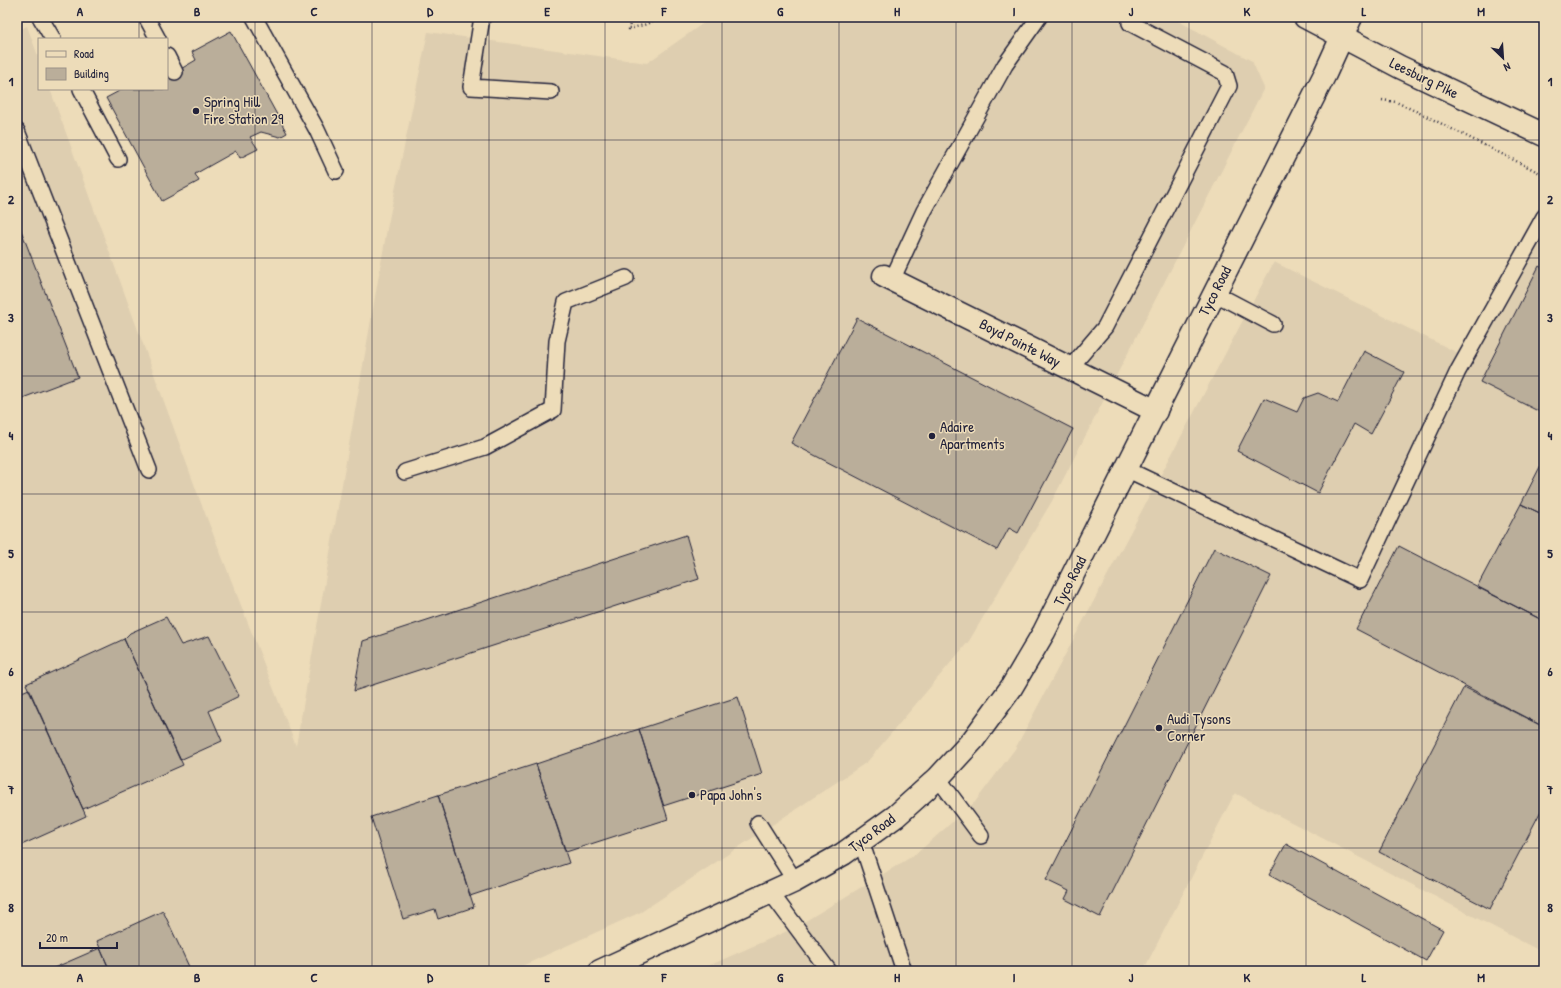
<svg xmlns="http://www.w3.org/2000/svg" width="1561" height="988" viewBox="0 0 1561 988" font-family="'Patrick Hand',sans-serif">
<style>
.built{fill:#deceb0}
.building{fill:#baae9a;stroke:#22223b}
.lines{fill:none;stroke-linecap:round;stroke-linejoin:round}
.lane-casing{stroke:#22223b;stroke-width:18}
.street-casing{stroke:#22223b;stroke-width:25}
.secondary-casing{stroke:#22223b;stroke-width:25}
.highway-casing{stroke:#22223b;stroke-width:25}
.path{stroke:#22223b;stroke-width:2.5;stroke-dasharray:1 3;stroke-linecap:butt}
.lane{stroke:#eddcb9;stroke-width:15}
.street{stroke:#eddcb9;stroke-width:22}
.secondary{stroke:#eddcb9;stroke-width:22}
.highway{stroke:#eddcb9;stroke-width:22}
.grid{fill:none;stroke:#22223b;stroke-width:1;stroke-opacity:0.55}
.poi-dot{fill:#22223b;stroke:#eddcb9;stroke-width:1.5}
.labels{text-anchor:middle;stroke-width:3;stroke-linejoin:round;paint-order:stroke}
.street-label{font-size:15px;fill:#22223b;stroke:#eddcb9}
.poi-label{font-size:15px;fill:#22223b;stroke:#eddcb9;text-anchor:start}
.neatline{fill:none;stroke:#22223b;stroke-width:1.5}
.grid-label{font-size:13px;text-anchor:middle;font-weight:bold;fill:#22223b}
</style>
<rect width="100%" height="100%" fill="#eddcb9"/>
<filter id="ink" filterUnits="userSpaceOnUse"><feTurbulence type="fractalNoise" baseFrequency=".025" numOctaves="2"/><feDisplacementMap in="SourceGraphic" scale="8" xChannelSelector="R" yChannelSelector="G"/><feConvolveMatrix kernelMatrix="1 2 1 2 8 2 1 2 1" color-interpolation-filters="sRGB"/></filter>
<g filter="url(#ink)">
<path class="built" d="M712 17H1171L1252 61 1264 88 1052 501 969 641 867 762 641 912 511 971H17V31L27 26 39 59V89H50L201 503 296 746 387 229 428 32 647 63Z
M1544 197V953L1235 793 1143 971H697L794 928 916 854 975 802 1015 749 1274 262 1462 355Z"/>
<path class="building" d="M231 31 287 133 280 137 261 132 250 137 258 149 240 158 236 151 195 174 199 181 162 201 106 98 123 89H167V77L196 60 192 52Z
M17 220 78 377 20 399 17 391Z
M1539 266 1544 269V414L1480 382Z
M857 318 1073 429 1018 533 1009 528 997 550 791 443Z
M1364 351 1404 372 1371 434 1354 424 1318 493 1237 451 1264 398 1297 412 1304 398 1318 393 1338 402Z
M1544 459V515L1521 504Z
M1521 504 1544 515V621L1477 587Z
M686 535 699 579 354 691 363 641Z
M1399 546 1544 621V727L1356 629Z
M1214 548 1271 576 1100 917 1065 899 1069 891 1046 880Z
M166 617 181 645 209 636 239 696 209 711 222 741 180 760 124 639 130 633Z
M124 639 183 765 83 809 26 684Z
M1464 687 1544 727V805L1490 909 1379 852Z
M29 689 86 816 17 847V694Z
M738 697 762 774 663 806 639 729Z
M639 729 668 819 566 852 536 764Z
M536 764 569 863 470 896 438 795Z
M438 795 474 907 438 919 435 909 403 919 371 817Z
M1286 844 1443 930 1426 961 1269 875Z
M163 911 191 971H110L97 941Z
M100 948 110 971H47Z"/>
<g class="lines">
<g class="lane-casing">
<path id="lane" d="M40 17 53 39
M146 17 158 39
M254 17 317 130 336 171
M482 17 471 87 551 92
M167 56 175 72
M81 89 118 159
M17 131 149 470
M892 280 924 211 1005 65 1039 17
M1214 293 1273 324
M1070 368 1105 327 1229 86 1225 73 1130 23 1133 17
M1126 469 1360 580 1458 371 1544 217
M405 472 485 447 553 410 557 341 566 302 626 278
M938 778 981 836
M758 823 795 881
M861 841 904 971
M771 893 829 971"/>
</g>
<g class="street-casing">
<path id="street" d="M884 276 1156 411"/>
</g>
<g class="secondary-casing">
<path id="secondary" d="M600 971 795 881 843 854 896 816 938 778 973 740 1011 688 1044 632 1325 74 1351 17"/>
</g>
<g class="highway-casing">
<path id="highway" d="M1305 17 1400 67 1544 135"/>
</g>
<path class="path" d="M631 17 629 29 647 24 659 17
M1382 100 1396 102 1424 115 1544 175"/>
<use href="#lane" class="lane"/>
<use href="#street" class="street"/>
<use href="#secondary" class="secondary"/>
<use href="#highway" class="highway"/>
</g>
</g>
<path class="grid" d="M139 17V39M255 17V971M372 17V971M489 17V971M605 17V971M722 17V971M839 17V971M956 17V971M1072 17V971M1189 17V971M1306 17V971M1422 17V971M139 89V971M17 140H1544M17 258H1544M17 376H1544M17 494H1544M17 612H1544M17 730H1544M17 848H1544"/>
<g class="poi-dot">
<circle cx="196" cy="111" r="4"/>
<circle cx="932" cy="436" r="4"/>
<circle cx="1159" cy="728" r="4"/>
<circle cx="692" cy="795" r="4"/>
</g>
<g class="labels">
<g class="street-label">
<text transform="translate(1424 78) rotate(26)" y="5">Leesburg Pike</text>
<text transform="translate(1215 291) rotate(-63)" y="5">Tyco Road</text>
<text transform="translate(1020 343) rotate(27)" y="5">Boyd Pointe Way</text>
<text transform="translate(1070 581) rotate(-63)" y="5">Tyco Road</text>
<text transform="translate(872 833) rotate(-37)" y="5">Tyco Road</text>
</g>
<g class="poi-label">
<text x="204" y="107">Spring Hill<tspan x="204" dy="17">Fire Station 29</tspan></text>
<text x="940" y="432">Adaire<tspan x="940" dy="17">Apartments</tspan></text>
<text x="1167" y="724">Audi Tysons<tspan x="1167" dy="17">Corner</tspan></text>
<text x="700" y="800">Papa John's</text>
</g>
</g>
<rect width="1561" height="988" fill="none" stroke="#eddcb9" stroke-width="44"/>
<rect x="38" y="38" width="130" height="52" fill="#eddcb9" stroke="#9c9287"/>
<rect x="46" y="51" width="20" height="6" fill="#eddcb9" stroke="#9c9287"/>
<text x="74" y="58" font-size="12" fill="#22223b">Road</text>
<rect x="46" y="68" width="20" height="12" fill="#baae9a" stroke="#9c9287"/>
<text x="74" y="78" font-size="12" fill="#22223b">Building</text>
<g transform="translate(1503 58) rotate(155)" stroke="#eddcb9" stroke-width="3" paint-order="stroke">
<path d="M0-3L7 15L0 10L-7 15Z" fill="#22223b"/>
<text y="-6" font-size="11" font-weight="bold" text-anchor="middle" fill="#22223b">N</text>
</g>
<path d="M40 942v6h77v-6" fill="none" stroke="#22223b" stroke-width="2"/>
<text x="46" y="942" font-size="12" fill="#22223b" stroke="#eddcb9" stroke-width="3" paint-order="stroke">20 m</text>
<rect x="22" y="22" width="1517" height="944" class="neatline"/>
<g class="grid-label">
<text x="80" y="16">A</text>
<text x="197" y="16">B</text>
<text x="314" y="16">C</text>
<text x="430" y="16">D</text>
<text x="547" y="16">E</text>
<text x="664" y="16">F</text>
<text x="780" y="16">G</text>
<text x="897" y="16">H</text>
<text x="1014" y="16">I</text>
<text x="1131" y="16">J</text>
<text x="1247" y="16">K</text>
<text x="1364" y="16">L</text>
<text x="1481" y="16">M</text>
<text x="11" y="86">1</text>
<text x="1550" y="86">1</text>
<text x="11" y="204">2</text>
<text x="1550" y="204">2</text>
<text x="11" y="322">3</text>
<text x="1550" y="322">3</text>
<text x="11" y="440">4</text>
<text x="1550" y="440">4</text>
<text x="11" y="558">5</text>
<text x="1550" y="558">5</text>
<text x="11" y="676">6</text>
<text x="1550" y="676">6</text>
<text x="11" y="794">7</text>
<text x="1550" y="794">7</text>
<text x="11" y="912">8</text>
<text x="1550" y="912">8</text>
<text x="80" y="982">A</text>
<text x="197" y="982">B</text>
<text x="314" y="982">C</text>
<text x="430" y="982">D</text>
<text x="547" y="982">E</text>
<text x="664" y="982">F</text>
<text x="780" y="982">G</text>
<text x="897" y="982">H</text>
<text x="1014" y="982">I</text>
<text x="1131" y="982">J</text>
<text x="1247" y="982">K</text>
<text x="1364" y="982">L</text>
<text x="1481" y="982">M</text>
</g>
</svg>
